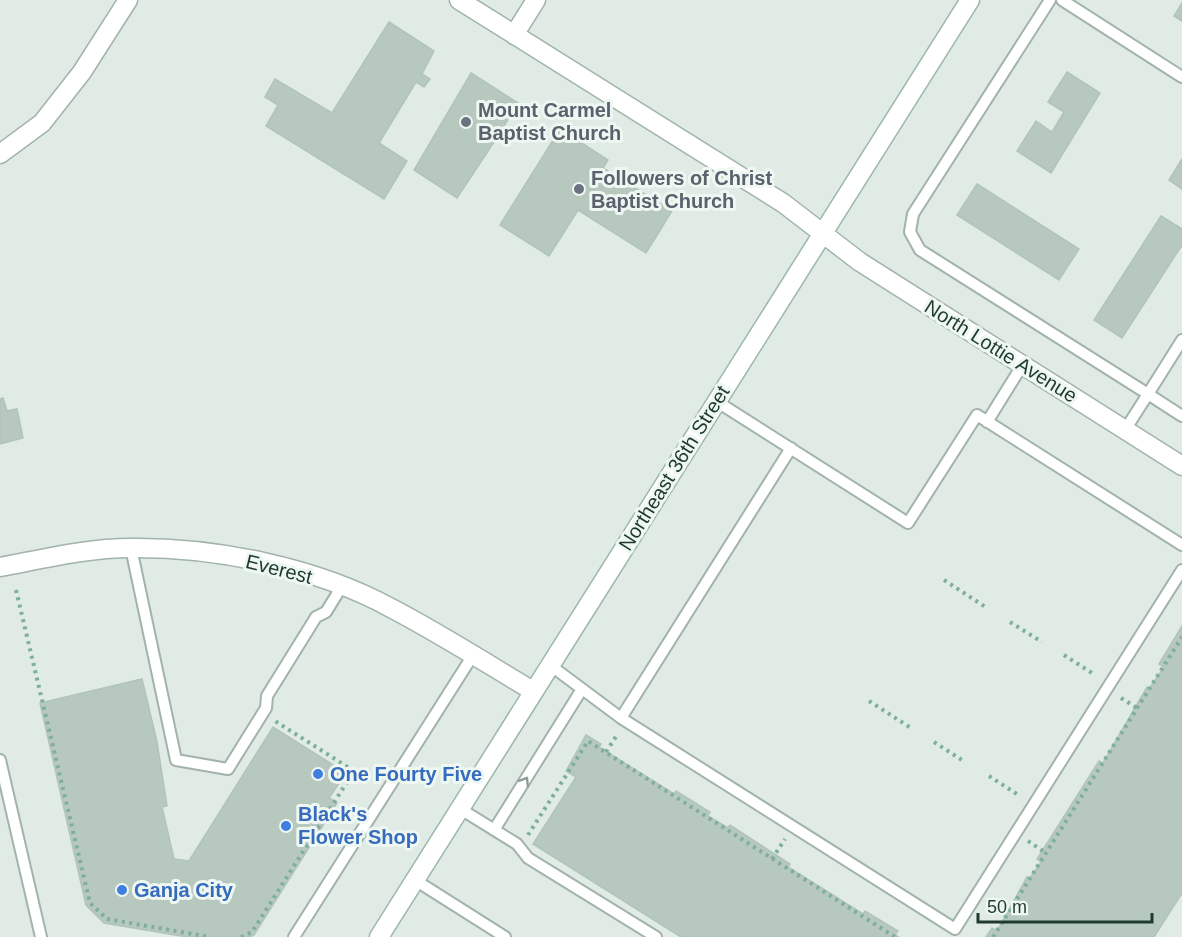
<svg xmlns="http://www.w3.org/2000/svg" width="1182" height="937" viewBox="0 0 1182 937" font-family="Helvetica,sans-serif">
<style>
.building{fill:#b7c8bf;stroke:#b1c4ba;stroke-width:1.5}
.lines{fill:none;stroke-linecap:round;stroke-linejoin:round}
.service-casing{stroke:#a2b3aa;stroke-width:14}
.minor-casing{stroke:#a2b3aa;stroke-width:21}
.secondary-casing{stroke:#9db7aa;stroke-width:21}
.path{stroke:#7eaf9a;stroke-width:4;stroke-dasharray:3 4.5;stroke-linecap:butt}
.service{stroke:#fff;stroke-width:10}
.minor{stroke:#fff;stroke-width:18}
.secondary{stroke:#fff;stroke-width:18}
.oneway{stroke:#8f9d98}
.worship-dot{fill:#6b7280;stroke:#eff7f2;stroke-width:2}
.shop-dot{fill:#3f7fe0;stroke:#eff7f2;stroke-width:2}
.labels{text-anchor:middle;stroke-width:6;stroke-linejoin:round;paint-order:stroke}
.worship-label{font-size:20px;font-weight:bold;fill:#5b616d;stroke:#eff7f2;text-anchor:start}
.street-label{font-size:20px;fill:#1f3b30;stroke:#eff7f2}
.shop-label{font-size:20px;font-weight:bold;fill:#366cbe;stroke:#eff7f2;text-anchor:start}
</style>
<rect width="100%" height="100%" fill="#dfebe4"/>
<path class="building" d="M1182 3V21L1174 16Z
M389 22 434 51 422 74 430 79 424 87 416 82 379 143 407 161 384 199 266 126 278 105 265 97 275 79 332 113Z
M1067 72 1100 93 1051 173 1017 151 1036 121 1052 132 1064 112 1048 102Z
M471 73 518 103 504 126 511 129 506 137 500 133 457 198 414 170Z
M560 129 608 160 603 168 672 211 646 253 578 210 549 256 500 225Z
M1182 159V189L1169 180Z
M977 184 1079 249 1059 280 957 215Z
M1161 216 1182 229V245L1122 338 1094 320Z
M3 398 7 411 17 409 23 438 0 444V399Z
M1182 626V893L1154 937H986L992 928 997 931 1027 877 1030 878 1041 862 1037 859 1099 761 1103 763 1147 687 1149 689 1164 667 1159 664Z
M142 679 157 742 167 806 162 807 174 859 189 861 273 727 346 773 329 798 337 803 254 935 250 937H187L104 923 86 905 40 703Z
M586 735 601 744 599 747 674 794 676 791 710 812 708 816 728 828 730 825 790 864 788 867 863 914 865 911 898 931 895 935 899 937H681L533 844 576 777 566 771Z"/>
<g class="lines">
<g class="service-casing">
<path id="service" d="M1050 0 913 214 910 232 920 250 1148 394 1125 430
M1062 0 1182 77
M1182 340 1148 394 1182 416
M716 401 908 523 977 415 1182 545
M987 422 1023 364
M131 548 176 760 228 769 266 708 267 696 316 617 326 612 342 586
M550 665 621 718 955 929 1182 570
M621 718 791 448
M0 760 41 937
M459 808 517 844 528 858 656 937
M494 830 582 689
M415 880 505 937
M294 937 473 655"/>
</g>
<g class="minor-casing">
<path id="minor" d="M459 0 783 203 860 262 1182 466
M514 35 536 0
M0 154 42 123 82 72 128 0
M0 567C43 559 87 548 131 548 215 547 316 567 391 608 439 633 486 663 533 691"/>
</g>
<g class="secondary-casing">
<path id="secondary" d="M379 937 970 0"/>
</g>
<path class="path" d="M944 580 987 608
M16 590 90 903 107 919 210 937
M1010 622 1042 642
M1064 655 1095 675
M1121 698 1137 708
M869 701 911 728
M934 742 965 762
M606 752 617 735
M989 776 1020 796
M528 835 588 741 895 937
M1028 841 1046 853
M772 859 785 839
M241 937 252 932 354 771 275 721
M993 937 1182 637"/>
<use href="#service" class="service"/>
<use href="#minor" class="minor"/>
<use href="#secondary" class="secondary"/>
</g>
<defs><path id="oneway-chevron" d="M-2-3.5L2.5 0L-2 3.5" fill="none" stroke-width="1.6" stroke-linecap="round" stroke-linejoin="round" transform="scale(1.5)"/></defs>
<use class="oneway" href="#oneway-chevron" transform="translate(525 781) rotate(-58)"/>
<g class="worship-dot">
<circle cx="466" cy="122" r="6"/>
<circle cx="579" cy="189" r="6"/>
</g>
<g class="shop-dot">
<circle cx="318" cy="774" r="6"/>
<circle cx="286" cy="826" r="6"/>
<circle cx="122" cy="890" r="6"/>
</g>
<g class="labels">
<g class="worship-label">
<text x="478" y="117">Mount Carmel<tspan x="478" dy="23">Baptist Church</tspan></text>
<text x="591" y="185">Followers of Christ<tspan x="591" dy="23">Baptist Church</tspan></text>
</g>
<g class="street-label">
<text transform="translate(1001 351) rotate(32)" y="7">North Lottie Avenue</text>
<text transform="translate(674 468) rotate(-58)" y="7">Northeast 36th Street</text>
<text transform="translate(279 569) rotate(14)" y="7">Everest</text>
</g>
<g class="shop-label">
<text x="330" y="781">One Fourty Five</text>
<text x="298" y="821">Black's<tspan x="298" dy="23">Flower Shop</tspan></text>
<text x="134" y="897">Ganja City</text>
</g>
</g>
<path d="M978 913v9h174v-9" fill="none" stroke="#1f3b30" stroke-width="3"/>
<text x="987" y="913" font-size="18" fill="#1f3b30" stroke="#eff7f2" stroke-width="4.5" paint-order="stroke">50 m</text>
</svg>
